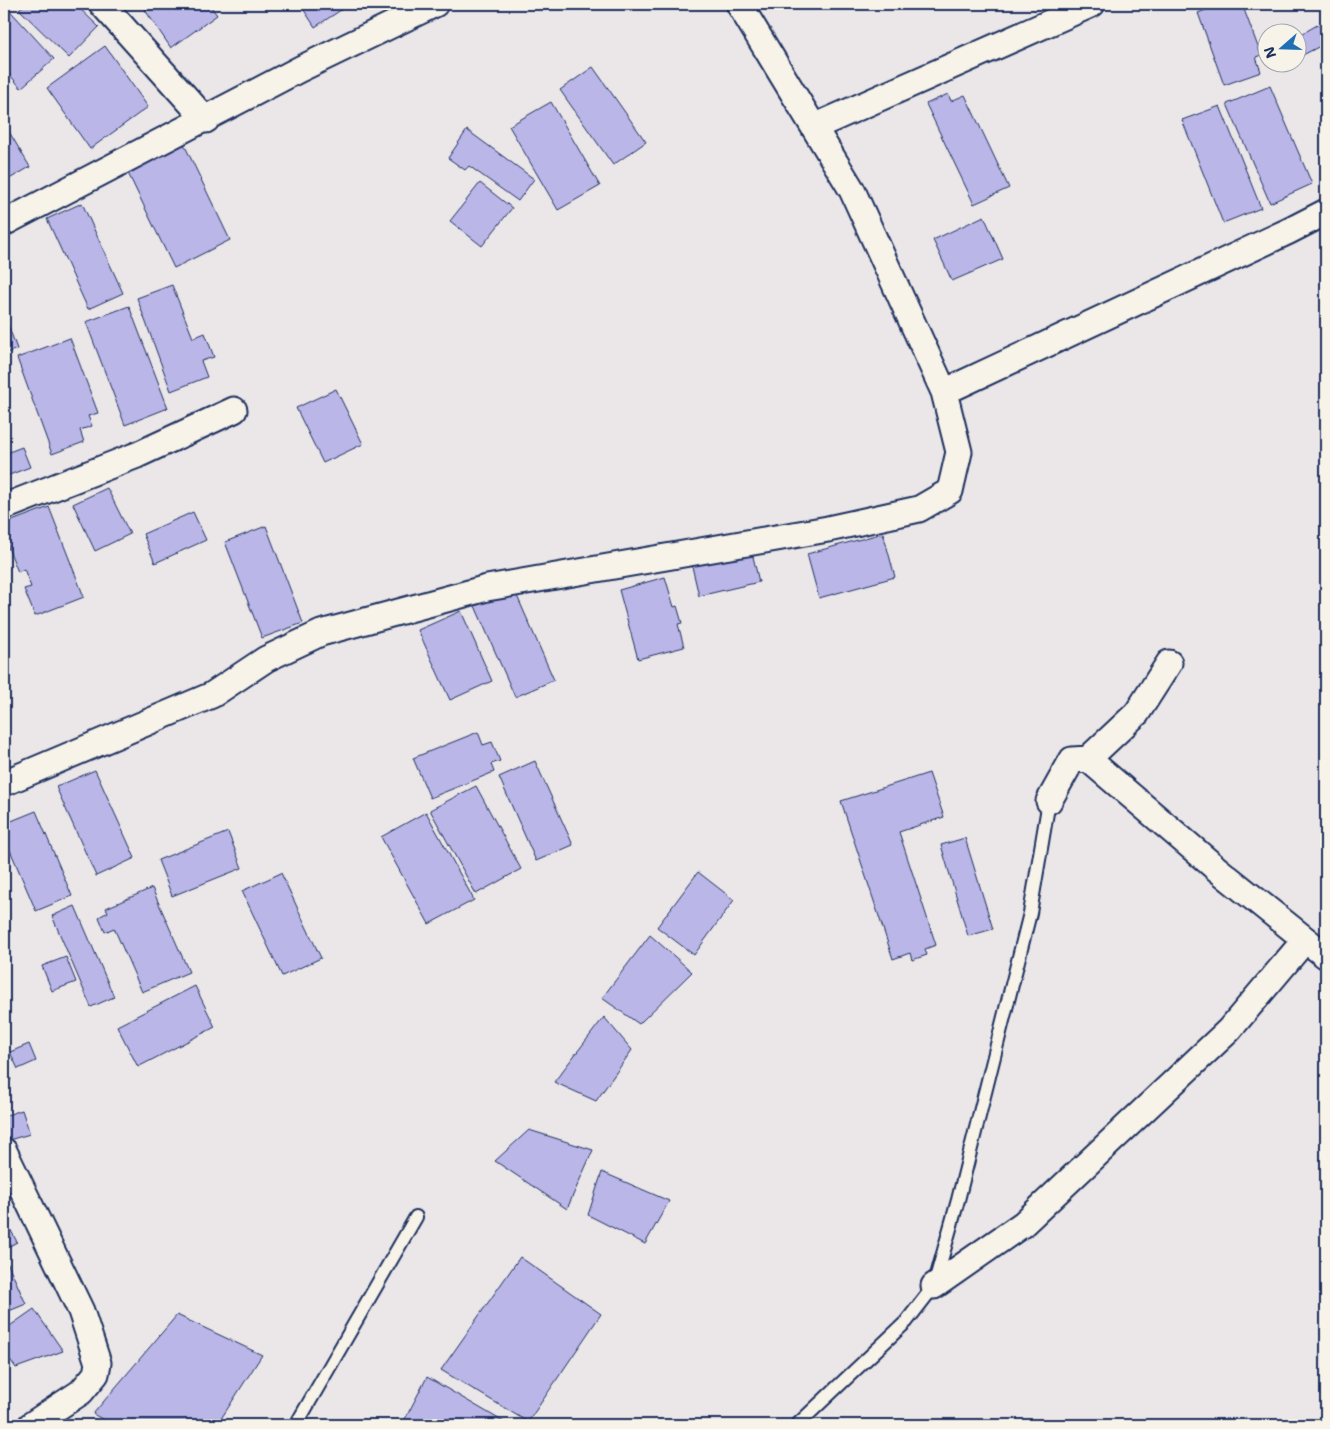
<svg xmlns="http://www.w3.org/2000/svg" width="1330" height="1429" viewBox="0 0 1330 1429" font-family="'Shantell Sans',sans-serif">
<style>
.building{fill:#bbb6e8;stroke:#1b2f5e}
.lines{fill:none;stroke-linecap:round;stroke-linejoin:round}
.lane-casing{stroke:#1b2f5e;stroke-width:16}
.street-casing{stroke:#1b2f5e;stroke-width:29}
.lane{stroke:#f7f3e8;stroke-width:12}
.street{stroke:#f7f3e8;stroke-width:25}
</style>
<rect width="100%" height="100%" fill="#ebe7e8"/>
<filter id="ink" filterUnits="userSpaceOnUse"><feTurbulence type="fractalNoise" baseFrequency=".02" numOctaves="2"/><feDisplacementMap in="SourceGraphic" scale="10" xChannelSelector="R" yChannelSelector="G"/><feConvolveMatrix kernelMatrix="1 2 1 2 8 2 1 2 1" color-interpolation-filters="sRGB"/></filter>
<g filter="url(#ink)">
<path class="building" d="M4 4 54 59 21 88 4 68Z
M25 4H75L99 27 69 58 19 9Z
M154 4H209L217 15 171 48 145 10Z
M300 4H350L315 27Z
M1207 4H1242L1261 55 1256 57 1261 72 1224 85 1198 13 1208 9Z
M1319 24 1326 43 1299 57 1298 36Z
M105 46 148 107 90 149 47 88Z
M593 67 646 142 613 165 560 90Z
M1270 86 1312 184 1270 203 1227 104Z
M948 94 951 101 965 95 1009 188 974 204 926 104Z
M551 102 600 186 558 210 509 126Z
M1220 106 1261 208 1223 223 1182 120Z
M8 130 30 167 4 182V132Z
M467 130 534 179 518 201 469 166 465 170 448 158Z
M184 144 230 240 174 268 127 171Z
M480 183 512 208 482 246 450 221Z
M82 203 123 293 88 309 47 219Z
M984 216 1003 259 952 281 933 240Z
M172 285 193 338 205 333 214 357 201 361 207 377 171 391 137 298Z
M129 306 168 408 125 425 86 322Z
M4 314 17 349 4 354Z
M70 338 98 413 88 416 92 426 80 430 84 442 52 454 17 358Z
M336 389 363 444 323 463 296 408Z
M22 447 30 467 4 477V454Z
M107 488 130 534 95 551 73 504Z
M49 507 84 597 35 616 24 589 31 587 24 569 18 572 4 537V524Z
M193 512 206 540 155 563 143 534Z
M266 526 303 623 262 638 225 542Z
M883 533 895 577 819 598 807 554Z
M750 544 759 582 699 596 690 558Z
M665 577 674 607 677 606 682 623 678 624 684 647 638 659 619 590Z
M514 589 554 680 515 697 475 606Z
M461 611 492 681 450 700 418 630Z
M478 732 483 745 492 742 500 761 491 764 494 772 430 798 413 758Z
M535 761 573 845 536 861 499 777Z
M95 770 135 858 96 876 56 787Z
M929 773 944 817 899 832 936 945 925 949 927 955 912 960 910 953 893 959 841 801Z
M476 786 521 869 476 894 430 810Z
M36 811 72 896 36 911 4 836V824Z
M426 812 474 900 429 924 381 837Z
M228 832 242 868 172 896 158 860Z
M965 838 993 929 968 936 941 845Z
M698 872 734 900 694 955 657 927Z
M281 873 321 958 282 976 242 891Z
M152 888 189 972 142 992 114 928 105 932 99 917 108 912 106 908Z
M75 906 114 997 91 1007 52 916Z
M650 935 692 972 639 1024 602 998Z
M66 957 76 982 52 991 42 966Z
M195 986 215 1027 138 1067 117 1026Z
M604 1017 632 1050 596 1101 554 1082Z
M29 1044 36 1061 18 1069 10 1052Z
M4 1065 11 1080 4 1084Z
M22 1110 30 1134 5 1141 4 1116Z
M529 1130 593 1150 567 1209 495 1161Z
M602 1172 669 1201 645 1244 588 1215Z
M4 1217 17 1242 4 1249Z
M520 1257 601 1314 528 1422 441 1370Z
M8 1264 26 1304 4 1313V1266Z
M34 1309 63 1351 16 1368 4 1351V1330Z
M177 1315 262 1355 217 1425H113L93 1414Z
M427 1377 509 1425H402Z"/>
<g class="lines">
<g class="lane-casing">
<path id="lane" d="M296 1425 416 1217
M797 1425 906 1322 934 1286 958 1200 1030 913 1049 801"/>
</g>
<g class="street-casing">
<path id="street" d="M102 4 206 120
M814 127 1092 4
M4 223 300 69 435 4
M944 392 1289 231 1326 212
M4 507 137 455 234 410
M1169 663 1137 713 1088 759 1217 869 1326 956
M4 783 212 695 266 659 321 633 487 588 828 529 919 509 950 491 959 452 944 392 852 190 739 4
M1049 801 1072 760 1088 759
M4 1151 81 1311 98 1363 96 1374 81 1392 31 1425
M934 1286 1023 1224 1229 1030 1305 940"/>
</g>
<use href="#lane" class="lane"/>
<use href="#street" class="street"/>
</g>
</g>
<rect width="1330" height="1429" fill="none" stroke="#f7f3e8" stroke-width="20"/>
<rect x="10" y="10" width="1310" height="1409" fill="none" stroke="#1b2f5e" stroke-width="2" filter="url(#ink)"/>
<g transform="translate(1282 48) rotate(250)"><circle r="24" fill="#f7f3e8" stroke="#9fa5b1"/>
<path d="M0-4L9 19L0 12L-9 19Z" fill="#1f6fb2"/>
<text y="-8" font-size="14" font-weight="bold" text-anchor="middle" fill="#1b2f5e">N</text>
</g>
</svg>
